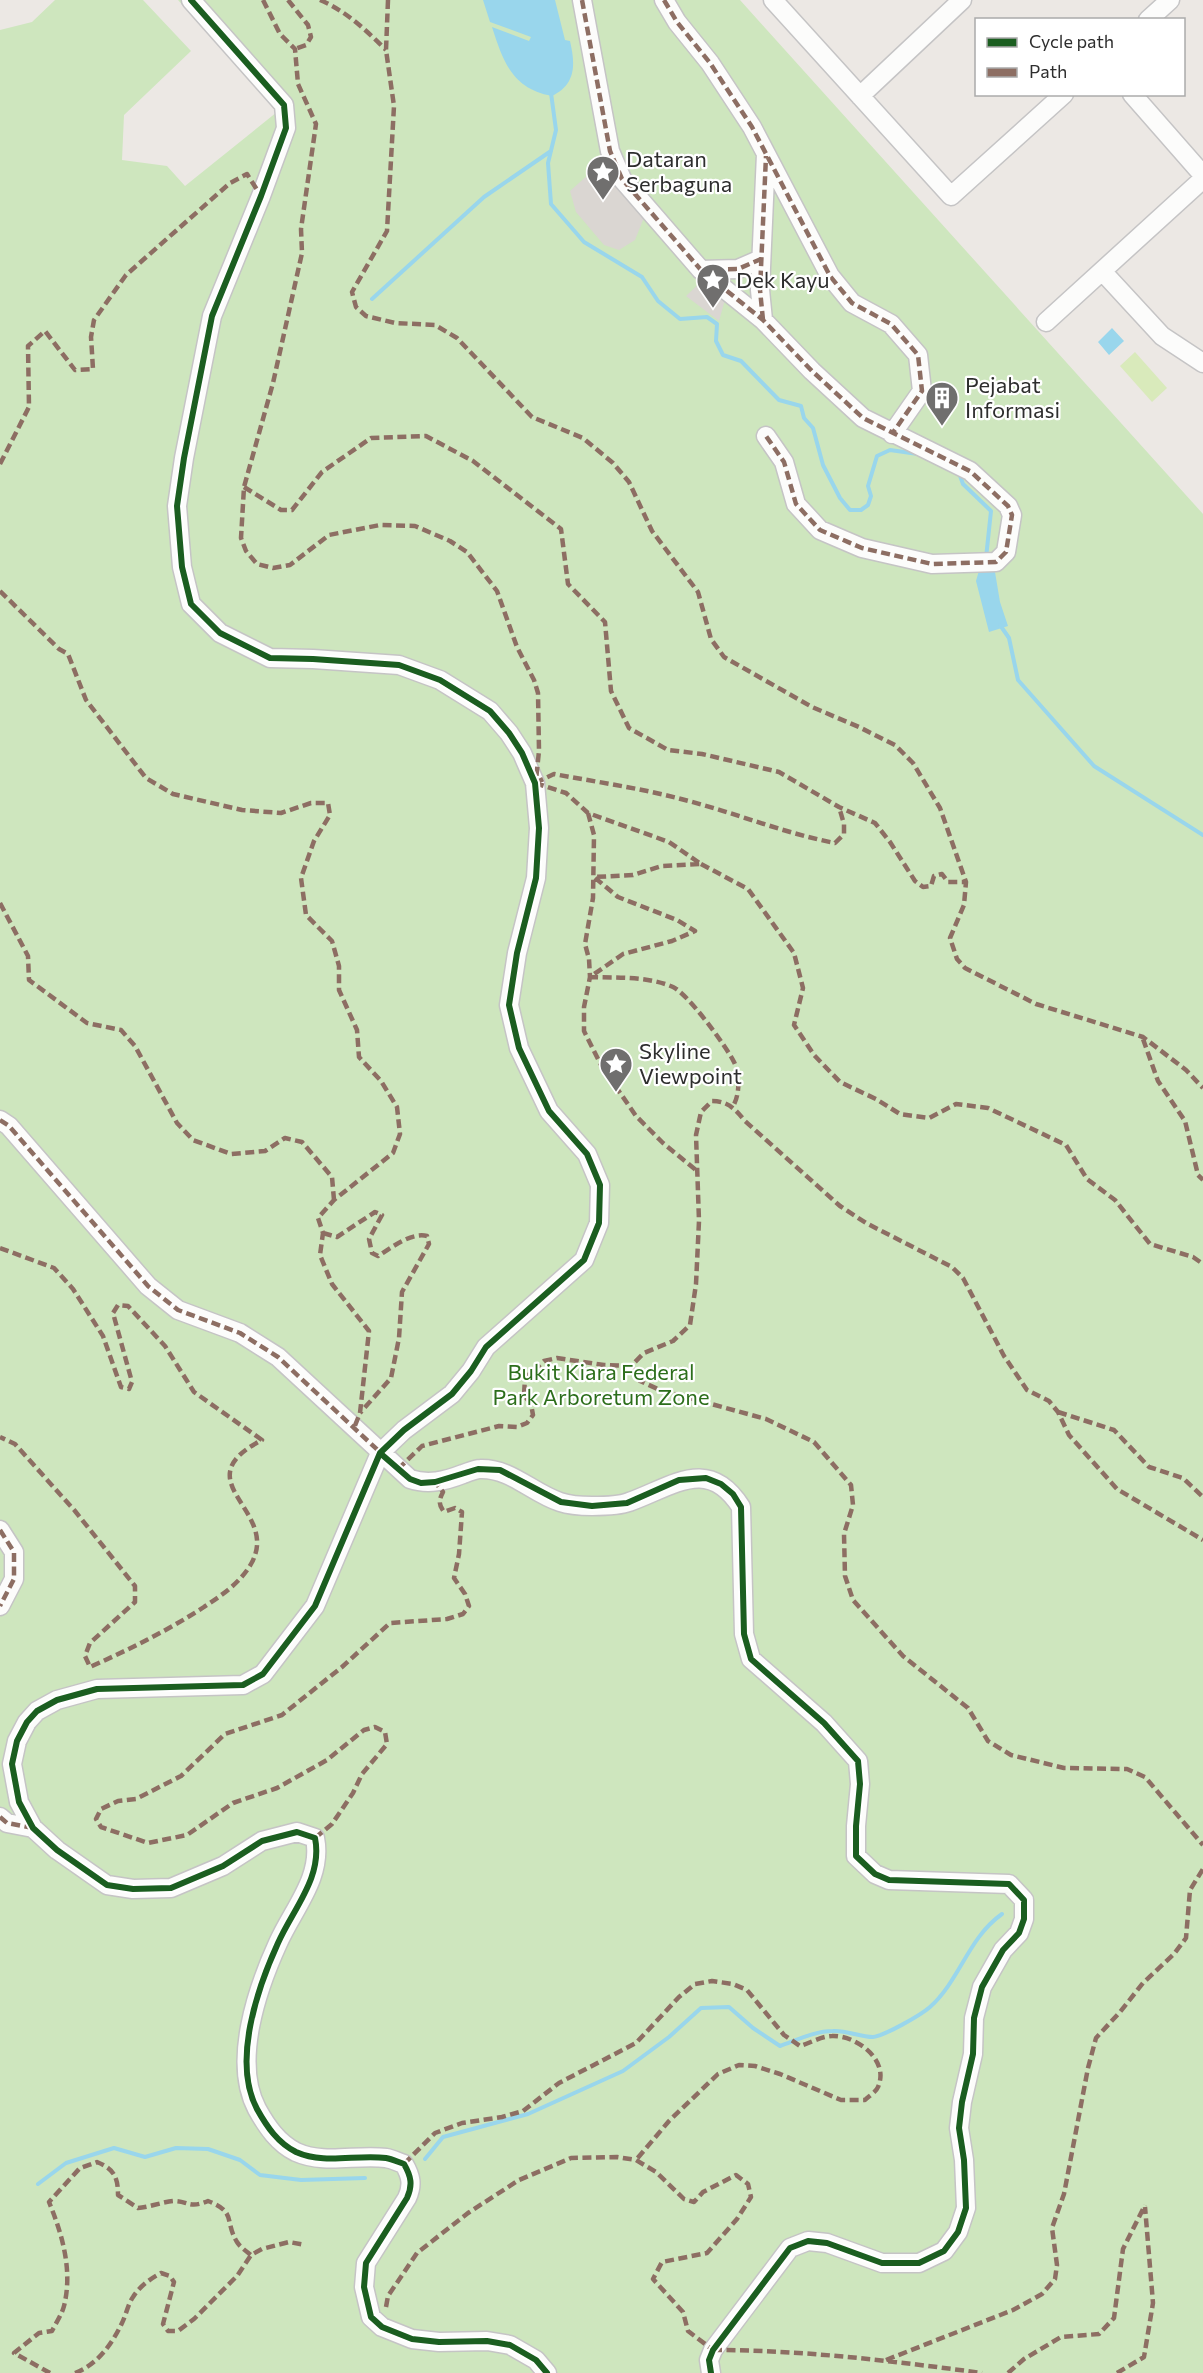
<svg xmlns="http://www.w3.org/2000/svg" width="1203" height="2373" viewBox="0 0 1203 2373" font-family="Commissioner,sans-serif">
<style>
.green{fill:#cee6be}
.pitch{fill:#d9eabb}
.plaza{fill:#dad6d2}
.water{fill:#99d6ec}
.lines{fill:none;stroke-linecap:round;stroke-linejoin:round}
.stream{stroke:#99d6ec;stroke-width:4}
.minor-casing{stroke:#c5c4c5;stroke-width:21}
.minor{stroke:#fcfcfb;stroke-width:18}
.quiet{stroke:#8d6e63;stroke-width:4.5;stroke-dasharray:9 4.5;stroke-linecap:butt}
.cycleway-casing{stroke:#fff;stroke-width:10}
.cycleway{stroke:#1b5e20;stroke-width:6}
.labels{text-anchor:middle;stroke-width:4.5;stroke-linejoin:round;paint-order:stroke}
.poi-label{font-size:22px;fill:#2e2e2e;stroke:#fff;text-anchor:start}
.park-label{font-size:22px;fill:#2c6e1b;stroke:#fff}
</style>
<rect width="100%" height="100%" fill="#ece8e4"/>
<path class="green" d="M55 0H143L191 51 124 115 122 160 167 166 185 186 277 112 178 0H740L1203 514V2373H0V30L32 22Z"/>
<path class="pitch" d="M1135 352 1167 388 1152 402 1120 366Z"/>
<path class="plaza" d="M607 158 645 215 635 240 619 250 604 245 576 212 570 191Z
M705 278 726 296 719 321 686 296Z"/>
<path class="water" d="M483 0H555L565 40 570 41C575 63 577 84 552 96 512 89 503 61 492 27L529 41 531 37 490 22Z
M1112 328 1124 341 1109 355 1098 342Z
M994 566 1000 602 1008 626 989 632 976 581 980 567Z"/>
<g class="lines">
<path class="stream" d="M551 93 556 130 548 163 551 204 584 242 642 277 658 301 680 319 707 317 717 324 716 341 723 355 741 361 779 400 801 406 804 418 813 428 823 465 840 498 850 510H861L868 505 871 496 868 486 877 456 890 450 918 454
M372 299 484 197 551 151
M959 473 963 484 991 511 986 558
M1000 625 1009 638 1018 680 1094 766 1203 835
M425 2159 443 2137 528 2114 623 2071 669 2037 701 2008 729 2007 753 2028 780 2046C797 2040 815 2031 833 2031 846 2030 860 2037 873 2037 884 2036 921 2015 930 2007 960 1980 968 1938 1002 1914
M38 2184 66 2163 114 2148 145 2157 176 2148 208 2149 240 2160 260 2175 301 2180 365 2178"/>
<g class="minor-casing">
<path id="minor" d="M191 0 284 105 286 128 261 196 212 316 184 458 177 506 182 567 191 604 220 633 270 658 313 659 399 665 440 680 490 711 509 733 522 753 535 783 539 828 536 878 517 953 509 1005 519 1048 549 1111 587 1154 600 1185 599 1223 584 1260 486 1347 471 1371 452 1394 404 1430 380 1453 315 1606 263 1674 243 1685 97 1689 57 1700 37 1711 27 1722 17 1741 12 1764 19 1802 33 1828 57 1850 107 1885 133 1889 171 1888 223 1866 262 1841 297 1832 315 1838C323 1877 293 1909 278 1943 257 1989 232 2062 257 2109 267 2127 278 2143 296 2152 325 2165 356 2154 386 2158 392 2159 398 2162 404 2164 411 2176 413 2185 407 2198L366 2263 364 2287 371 2317 382 2327 412 2339 439 2342 487 2341 510 2345 536 2360 547 2373
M582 0 610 151 622 179 701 270 763 320 812 371 863 418 970 471 1008 506 1012 515 1006 552 996 562 932 564 862 548 820 530 796 504 784 462 766 436
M664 0 677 22 710 63 752 127 830 276 852 303 891 324 918 355 922 391 892 434
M773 0 951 196 1064 94
M1148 20 1170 0
M1132 94 1203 175
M860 96 962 0
M701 270 738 269 761 259
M1102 271 1162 336 1203 363
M763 320 760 290 766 154
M1046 322 1203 179
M0 1120 9 1126 148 1286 178 1310 240 1333 278 1357 410 1479C428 1485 445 1481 463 1474 469 1472 475 1469 480 1469 511 1468 532 1493 560 1502 569 1505 583 1506 592 1506 603 1506 619 1506 629 1502 672 1487 708 1455 741 1507L744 1634 751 1659 824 1723 858 1761 860 1784 856 1826V1856L875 1874 889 1880 1009 1884 1024 1900V1919L1019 1933 1003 1950 982 1987 974 2018 973 2054 962 2102 959 2128 964 2160 966 2208 958 2232 944 2251 919 2263H882L827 2243 808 2241 790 2248 713 2350 709 2360 711 2373
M0 1530 14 1552V1579L0 1606
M0 1817 7 1823 33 1828"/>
</g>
<use href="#minor" class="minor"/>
<path class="quiet" d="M263 0 280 34 295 49 298 84 316 124 301 229 302 253 273 383 244 487 241 538 246 551 257 564 273 568 290 565 329 535 380 525 415 526 450 541 467 552 497 591 517 647 534 680 538 693 539 751 536 780
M288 0 308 25 311 37 306 45 295 49
M320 0C346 11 366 30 386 50
M388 0 386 50 394 106 387 231 352 292 356 307 366 316 395 323 435 325 457 338 532 417 583 438 613 463 629 482 652 531 698 592 711 639 724 657 812 707 859 727 895 745 913 763 940 808 966 882 964 905 950 938 957 959 965 968 1036 1004 1143 1037 1186 1070 1203 1088
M582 0 610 151 622 179 701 270 763 320 812 371 863 418 970 471 1008 506 1012 515 1006 552 996 562 932 564 862 548 820 530 796 504 784 462 766 436
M664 0 677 22 710 63 752 127 830 276 852 303 891 324 918 355 922 391 892 434
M701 270 738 269 761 259
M763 320 760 290 766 156
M0 464 29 407 28 346 45 331 75 370 93 369 91 337 94 320 126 275 230 183 247 174 261 196
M244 487 281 510H292L322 472 371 438 426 436 473 461 561 529 568 584 605 622 611 691 629 728 668 750 702 754 779 772 839 807 875 823 890 842 915 881 923 887 931 886 934 876 942 874 948 882H966
M0 591 59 649 68 654 86 700 146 778 173 794 242 810 281 813 311 803H328L330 815 314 841 301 878 306 915 332 941 339 966V990L357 1030 359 1057 381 1081 397 1107 400 1134 393 1153 334 1200 318 1218 323 1233 320 1255 332 1284 369 1331 360 1413 354 1428
M535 783 566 793 588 813 669 842 701 864 662 866 633 875 594 877 618 897 677 920 695 931 672 941 623 954 590 977C617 978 648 976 673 987 688 994 726 1046 734 1062 740 1074 740 1095 733 1106
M535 783 554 774C596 782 640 788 681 799 733 812 783 833 835 843L844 834V824L839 807
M588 813 594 835 593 898 585 944 589 959 590 977 584 1007V1031L601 1065 636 1116 663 1143 697 1171
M701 864 748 889 794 953 803 988 794 1025 814 1055 840 1082 876 1099 900 1114 929 1118 956 1104 988 1108 1066 1145 1087 1179 1115 1200 1150 1244 1193 1257 1203 1264
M0 903 28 956 29 980 87 1023 121 1030 135 1046 177 1123 193 1140 231 1154 265 1151 285 1138 302 1142 332 1177 334 1200
M1143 1039 1158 1081 1185 1121 1198 1175 1203 1180
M0 1120 9 1126 148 1286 178 1310 240 1333 278 1357 383 1455
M323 1233 337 1237 375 1212 382 1215 369 1239 372 1253 378 1256C391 1248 411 1232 427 1236L429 1244 402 1292 399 1338 391 1378 360 1413
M0 1248 54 1268 73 1289 103 1336 121 1387 129 1389 132 1382 113 1313 118 1305 128 1306 165 1346 194 1392 262 1440C181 1482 282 1510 251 1564 240 1583 222 1595 204 1607 167 1631 130 1649 90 1667L85 1656 90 1643 135 1602V1586L75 1511 15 1444 0 1437
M631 1366 640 1381 660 1390 766 1419 814 1442 851 1485 853 1505 844 1534 845 1576 853 1600 903 1656 968 1708 988 1741 1011 1755 1064 1768 1127 1769 1145 1777 1203 1845
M1058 1412 1114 1430 1149 1467 1183 1478 1203 1497
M398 1469 422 1446 499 1426 517 1427 527 1423 533 1415 531 1404 524 1395 525 1378 544 1361 557 1358 604 1365 631 1366 644 1353 673 1341 690 1325 696 1284 699 1221 696 1135 701 1112 712 1101C728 1101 735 1109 745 1121L840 1206 866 1223 952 1267 963 1278 1004 1356 1027 1390 1049 1401 1058 1412 1069 1435 1117 1489 1203 1540
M0 1530 14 1552V1579L0 1606
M0 1817 7 1823 33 1828
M315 1838 332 1824 353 1793 362 1774 387 1744 385 1732 375 1727 364 1730 327 1760 277 1788 233 1803 187 1835 148 1843 101 1827 96 1819 101 1809 118 1801 136 1799 181 1776 225 1734 282 1715 342 1667 390 1623 447 1619 463 1614 469 1606 465 1594 454 1578 459 1554 462 1512 455 1508 444 1512C438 1504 439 1500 443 1492L435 1482
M404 2164 435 2133 462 2123 502 2117 523 2111 559 2083 636 2043 679 1997 695 1984 712 1981 733 1984 747 1990 784 2035 800 2046C810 2043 822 2036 832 2036 856 2035 890 2060 878 2087 876 2092 869 2096 865 2100H841L780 2074 755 2066 739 2065 718 2074 669 2121 636 2160
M386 2307 388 2296 417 2253 468 2213 519 2180 571 2158 617 2157 636 2160 656 2172 684 2199 694 2202 703 2192 736 2175 748 2184 751 2197 737 2219 707 2253 662 2262 653 2279 683 2312 688 2331 713 2350
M713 2350C803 2350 893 2361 982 2373
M886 2360 1013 2310 1042 2294 1055 2279 1057 2265 1052 2228 1064 2194 1088 2068 1096 2038 1120 2012 1143 1983 1174 1954 1186 1938 1190 1890 1203 1869
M50 2373 14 2353 39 2333 52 2331C56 2323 62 2314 64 2306 73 2270 62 2234 49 2202L80 2168 97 2162C114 2169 118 2177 118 2195L138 2208C149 2207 163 2202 173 2201 189 2201 189 2209 208 2201 237 2212 224 2221 237 2242 240 2247 246 2251 251 2255
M75 2373C97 2365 112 2344 122 2323 126 2315 128 2304 133 2297 140 2286 150 2279 161 2273L170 2276 174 2282 163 2324 168 2331H178L194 2319 237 2276 251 2255 262 2249 289 2242 305 2245
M1008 2373 1024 2359 1061 2337 1099 2334 1114 2318 1123 2249 1145 2205
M1117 2373 1144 2357 1153 2303 1145 2207"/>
<g class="cycleway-casing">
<path id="cycleway" d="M191 0 284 105 286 128 261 196 212 316 184 458 177 506 182 567 191 604 220 633 270 658 313 659 399 665 440 680 490 711 509 733 522 753 535 783 539 828 536 878 517 953 509 1005 519 1048 549 1111 587 1154 600 1185 599 1223 584 1260 486 1347 471 1371 452 1394 404 1430 380 1453 315 1606 263 1674 243 1685 97 1689 57 1700 37 1711 27 1722 17 1741 12 1764 19 1802 33 1828 57 1850 107 1885 133 1889 171 1888 223 1866 262 1841 297 1832 315 1838C323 1877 293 1909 278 1943 257 1989 232 2062 257 2109 267 2127 278 2143 296 2152 325 2165 356 2154 386 2158 392 2159 398 2162 404 2164 411 2176 413 2185 407 2198L366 2263 364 2287 371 2317 382 2327 412 2339 439 2342 487 2341 510 2345 536 2360 547 2373
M380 1453 410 1479 421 1483 435 1482 478 1469 500 1470 561 1502 592 1506 627 1503 679 1480 706 1478 721 1484 733 1494 741 1507 744 1634 751 1659 824 1723 858 1761 860 1784 856 1826V1856L875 1874 889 1880 1009 1884 1024 1900V1919L1019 1933 1003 1950 982 1987 974 2018 973 2054 962 2102 959 2128 964 2160 966 2208 958 2232 944 2251 919 2263H882L827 2243 808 2241 790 2248 713 2350 709 2360 711 2373"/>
</g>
<use href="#cycleway" class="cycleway"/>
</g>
<defs>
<g id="sight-pin" transform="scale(1.725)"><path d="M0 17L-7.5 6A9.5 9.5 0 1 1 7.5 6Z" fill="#706f6e" stroke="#fff"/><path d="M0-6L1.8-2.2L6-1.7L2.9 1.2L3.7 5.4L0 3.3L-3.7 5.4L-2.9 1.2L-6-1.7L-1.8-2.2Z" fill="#fff"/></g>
<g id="building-pin" transform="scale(1.725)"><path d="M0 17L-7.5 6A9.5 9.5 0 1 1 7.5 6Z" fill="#706f6e" stroke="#fff"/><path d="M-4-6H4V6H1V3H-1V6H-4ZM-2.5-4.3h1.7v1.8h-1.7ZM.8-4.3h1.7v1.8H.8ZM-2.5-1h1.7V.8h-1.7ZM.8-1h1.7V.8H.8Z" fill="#fff"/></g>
</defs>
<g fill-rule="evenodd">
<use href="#sight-pin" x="603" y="172"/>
<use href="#sight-pin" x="713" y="280"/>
<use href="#building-pin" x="942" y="398"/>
<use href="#sight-pin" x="616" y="1064"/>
</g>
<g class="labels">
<g class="poi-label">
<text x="626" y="167">Dataran<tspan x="626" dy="25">Serbaguna</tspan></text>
<text x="736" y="288">Dek Kayu</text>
<text x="965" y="393">Pejabat<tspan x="965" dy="25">Informasi</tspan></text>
<text x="639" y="1059">Skyline<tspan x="639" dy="25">Viewpoint</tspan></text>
</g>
<g class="park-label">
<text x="601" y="1380">Bukit Kiara Federal<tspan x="601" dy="25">Park Arboretum Zone</tspan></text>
</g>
</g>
<rect x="975" y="18" width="210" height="78" fill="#ffffff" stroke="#ababab" stroke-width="1.5"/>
<rect x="987" y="38" width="30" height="9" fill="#1b5e20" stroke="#ababab" stroke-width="1.5"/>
<text x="1029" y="48" font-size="18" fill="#2e2e2e">Cycle path</text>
<rect x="987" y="68" width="30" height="9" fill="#8d6e63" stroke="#ababab" stroke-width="1.5"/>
<text x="1029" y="78" font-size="18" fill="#2e2e2e">Path</text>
</svg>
